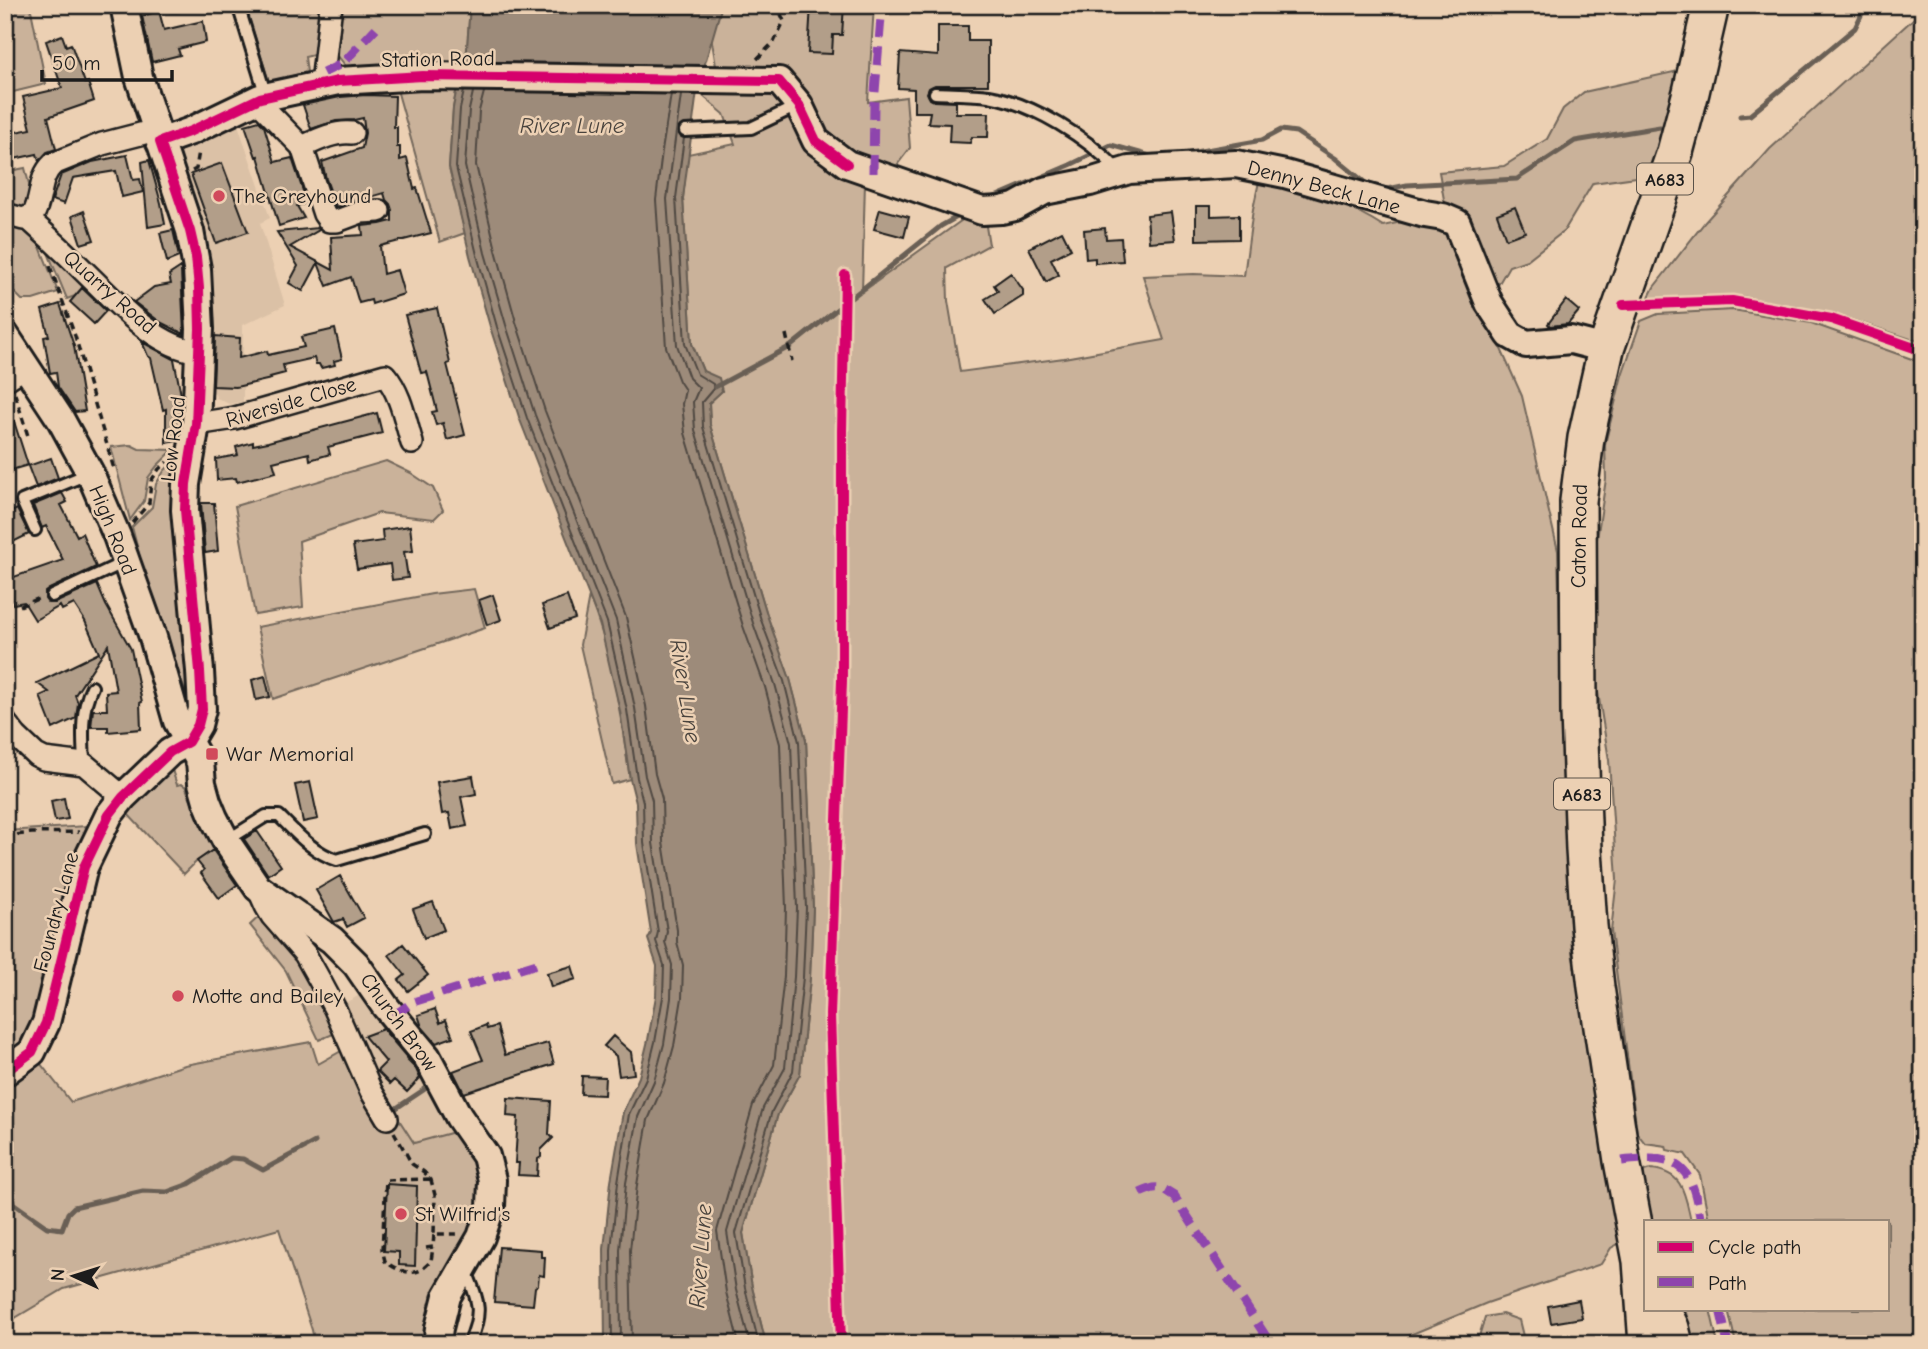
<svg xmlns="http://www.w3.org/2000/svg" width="1928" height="1349" viewBox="0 0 1928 1349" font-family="'Comic Neue',sans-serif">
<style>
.built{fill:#dbc1a6}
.green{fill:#cab29a;stroke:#73675b;stroke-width:2}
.water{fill:#9d8b7a;stroke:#695f54;stroke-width:2}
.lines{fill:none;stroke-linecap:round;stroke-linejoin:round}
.shore{stroke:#504842;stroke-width:2}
.stream{stroke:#695f54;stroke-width:5}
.building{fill:#b29e89;stroke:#1c1c1c;stroke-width:2}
.service-casing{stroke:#1c1c1c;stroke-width:16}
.minor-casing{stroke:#1c1c1c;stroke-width:26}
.tertiary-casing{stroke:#1c1c1c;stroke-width:32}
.trunk-casing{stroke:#1c1c1c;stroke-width:40}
.path{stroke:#1c1c1c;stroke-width:3.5;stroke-dasharray:7 5;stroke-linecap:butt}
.service{stroke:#ecd0b3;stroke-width:10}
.minor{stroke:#ecd0b3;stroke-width:21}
.tertiary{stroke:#ecd0b3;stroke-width:26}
.trunk{stroke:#ecd0b3;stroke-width:35}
.quiet{stroke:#8e44ad;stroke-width:9;stroke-dasharray:18 9;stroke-linecap:butt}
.cycleway-casing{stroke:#ecd0b3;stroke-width:15}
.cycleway{stroke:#d6006c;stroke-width:10}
.poi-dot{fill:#d1495b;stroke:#ecd0b3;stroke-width:2.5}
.labels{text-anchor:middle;stroke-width:5;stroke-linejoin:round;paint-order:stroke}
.shield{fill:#ecd0b3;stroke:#5a5249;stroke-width:2}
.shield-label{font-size:19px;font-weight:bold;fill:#1c1c1c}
.street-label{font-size:21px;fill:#1c1c1c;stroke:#ecd0b3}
.poi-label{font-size:21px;fill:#1c1c1c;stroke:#ecd0b3;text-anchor:start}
.water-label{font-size:23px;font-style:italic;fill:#49433d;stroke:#ecd0b3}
</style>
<rect width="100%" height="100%" fill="#ecd0b3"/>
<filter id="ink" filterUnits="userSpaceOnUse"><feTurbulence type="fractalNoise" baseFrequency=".0143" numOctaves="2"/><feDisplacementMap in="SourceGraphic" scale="14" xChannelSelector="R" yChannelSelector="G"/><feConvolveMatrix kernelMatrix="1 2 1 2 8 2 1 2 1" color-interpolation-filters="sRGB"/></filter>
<g filter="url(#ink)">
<path class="built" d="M237 122 270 218 260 223 285 305 243 325V402L229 404 217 398 213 391V386L209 382 176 155 182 150 215 129Z
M360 995 377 1018 413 1056 408 1061 423 1076 458 1131 414 1143 396 1116H391L339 1006Z"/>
<path class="green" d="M5 5H30L46 84 5 94Z
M245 5H324L318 54 305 57 307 72 269 82Z
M342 5H470L466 63 423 68 348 69 338 56Z
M715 5H874L868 102 906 97 910 148 891 173 865 182 862 292 965 218 985 220 989 245 947 268 948 301 960 372 1064 358 1164 340 1143 276 1194 274 1244 276 1253 209 1260 177C1305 191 1343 200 1383 226L1411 220 1448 230 1522 396 1558 551 1564 803 1572 952 1620 1243 1611 1248 1601 1264 1487 1303 1388 1344H766L752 1287 743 1233 778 1114 800 1074 810 978 813 908 806 740 790 679 768 618 710 425 709 403 722 391 703 371 692 344 683 198 688 154 735 144 724 114 697 91 720 90 709 24Z
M1923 10V343L1841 316 1742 296 1648 299 1654 287 1705 222 1770 149Z
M1678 71 1650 175 1593 183 1564 231 1527 260 1509 266 1487 304 1445 205 1439 172 1504 166 1547 139 1563 109 1584 92Z
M396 86 457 87 453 108 449 167 465 233 440 242Z
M25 168 31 192 27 207 14 210 5 207V172Z
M5 220 18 226 37 239 58 292 33 300H22L5 283Z
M44 243 85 284 75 296 67 299Z
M1733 310 1811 323 1923 363V1344H1736L1728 1309H1888V1221H1709L1700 1175 1685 1154 1667 1150 1666 1146 1645 1143 1637 1133 1611 931 1617 879 1609 760 1597 686 1596 656 1597 539 1606 479 1605 444 1622 375 1641 321 1658 314Z
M131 445 139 449 173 450 157 466 148 478 144 501 130 520 111 447Z
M180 455 190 705 145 577 132 527 152 507 156 484 164 471Z
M386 461 411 473 433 488 443 510 434 519 379 513 299 541 303 607 255 615 235 506Z
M474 589 485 628 273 699 257 627 432 594Z
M589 596C613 654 621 718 630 779L612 784 580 645Z
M170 769 172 770 177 785 181 784 185 786 205 831 216 848 197 861 184 874 125 811Z
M87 826 68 889 36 1011 24 1042 5 1059V831Z
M262 914 292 945 338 1032 319 1040 286 971 250 925Z
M311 1042 318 1064 343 1050 396 1115 414 1143 458 1131 474 1157 481 1178 479 1213 456 1259 432 1293 428 1344H315L312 1330 279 1229 64 1289 5 1324V1082L40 1063 71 1102 185 1065Z
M1651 1169C1684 1172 1685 1195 1691 1221H1653L1642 1183 1644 1171Z
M1685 1309H1710L1718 1344H1694Z
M1502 1314 1519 1320 1525 1344H1481L1480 1333 1485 1317Z"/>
<path class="water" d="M470 5H722L697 91 683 198 692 344 703 371 719 378 722 391 709 403 710 425 768 618 790 679 806 740 813 908 810 978 800 1074 778 1114 743 1233 752 1287 766 1344H605L604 1249 611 1181 623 1112 639 1077 648 1040 656 996 657 966 648 939 651 933 637 844 636 803 630 779 620 711 600 624 520 420 491 330 470 256 449 167 453 108 457 87 466 63Z"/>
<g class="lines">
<path class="shore" d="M464 91 460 109 456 167 477 255 497 327 527 418 607 622 627 710 637 778 643 802 644 843 658 932 656 941 664 965 663 997 655 1042 646 1078 629 1114 618 1182 611 1250 612 1344
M473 92 469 110 465 166 485 253 506 325 535 415 616 620 635 708 645 776 652 800 653 843 667 931 665 942 672 965 671 998 664 1044 654 1081 638 1117 626 1183 620 1250 621 1344
M484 92 479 111 476 165 496 250 516 322 545 411 626 617 646 706 655 774 662 799 663 842 677 930V942L683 965 682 998 674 1046 664 1083 648 1120 637 1185 630 1250 632 1344
M671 94 662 151 656 200 666 347 679 381 685 390 682 404 685 433 743 626 765 687 780 744 786 908 784 976 774 1065 753 1105 717 1231 726 1292 739 1344
M681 95 667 199 677 345 689 378 699 388 693 402 695 430 753 623 775 684 791 743 797 908 794 977 785 1068 763 1108 727 1232 736 1290 750 1344
M684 138 676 198 685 344 697 374 713 384V389L702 402 703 427 761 620 784 681 799 742 806 908 803 977 793 1071 772 1111 736 1233 745 1288 759 1344"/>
<path class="stream" d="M1740 116 1750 115 1855 28 1866 5
M1184 154 1262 140 1281 130 1296 132 1335 158 1369 186 1388 189 1407 185 1517 179 1575 141 1660 127
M988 200 1070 165 1111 145 1154 157
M715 387 791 346 941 226 964 213
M392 1111 428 1087
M5 1201H10L47 1227 62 1229 68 1213 74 1207 143 1191 167 1192 189 1184 231 1158 243 1159 263 1170 315 1142"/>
</g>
<path class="building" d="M811 5H844L842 35H833L832 54 808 53Z
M159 11 164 30 203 21 206 42 178 49 180 55 152 62 142 16Z
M938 26H968V41H988V85H935L929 88 927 93 930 99 934 101 956 102V113H989L988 137H972L970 143 949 142 950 124 928 123 930 112H914V89L898 88 900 53 938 56Z
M62 35 66 46 71 44 85 83 88 82 94 101 48 117 56 149 47 152 39 161 37 154 5 161V134L31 129 23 97 62 88 46 41Z
M366 95 395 96 394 127H397V147H400V160L407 158 414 189 417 188 431 233 380 246 383 274 397 270 404 294 372 304 371 300 359 303 351 277 327 286 318 263 303 291 289 283 298 266 277 232 318 228 319 230 290 247 333 270 331 237 363 235 362 226 380 224 392 221V210L390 204 386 200 384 193 336 207 326 179 322 162 362 148 365 133 363 118 354 120 336 121 311 129 303 105 340 97Z
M259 121 264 126 275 162 292 158 307 203 297 206 304 218 279 226 258 156 256 157 245 125Z
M127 155 133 180 140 179 143 192 122 197 116 171 73 178 64 204 52 200 61 175 92 162Z
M149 160 161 203 165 224 148 227 142 162Z
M222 163 248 232 216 243 191 174Z
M1196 206H1211V216L1239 215V239L1196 240Z
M1515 207 1525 232 1506 239 1497 214Z
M880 209 909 217 904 237 874 229Z
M84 211 94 240 81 244 72 216Z
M1171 212 1175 240 1149 242 1147 215Z
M1105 228 1106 239 1121 238 1123 261 1095 263V258L1086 259 1084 230Z
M173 230 179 257 167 262 160 233Z
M1062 231 1071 249 1051 259 1059 275 1046 282 1029 248Z
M181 267V271L184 334 160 322 134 302 154 287 171 284 169 275Z
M1011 273 1023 290V296L995 314 985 299 998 291 994 285Z
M82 288 106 311 94 324 70 302Z
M1566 300 1579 311 1568 324 1550 326 1548 324Z
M60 304 74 346 85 411 75 412 58 387 56 372 50 373 44 337 49 336 42 310Z
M437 308 450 363 447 364 465 435 447 440 443 423 436 425 432 412 437 411 427 372 421 373 405 315Z
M335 329 342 359 334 361 335 365 321 368 319 364H316L314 358 283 365 285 373 270 377 271 379 236 387 213 386 215 336 240 338 239 358 267 351 268 355 304 347 301 337Z
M142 342 174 359 181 395 180 422 177 441 166 443V409L163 410 151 358 148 356Z
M5 403H8L28 465 5 472Z
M377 413 382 433 328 447 330 454 310 460 309 453 273 462 276 472 237 482 236 478 217 480 216 459 238 455 236 447 253 442V445L268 442Z
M51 458 58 478 36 487 28 466Z
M62 493 67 502 61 505 77 536 82 533 96 567 49 589 45 592V599L48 603H55L97 584 106 605 131 649 142 702 140 703 141 729 108 732V727H91L93 710H107L106 692 116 691 108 645 75 695 78 703 76 718 53 729 40 696 49 692 37 683 99 653 85 621 74 604 62 610 60 606 35 620 24 602 13 604 5 580 63 560 46 526 42 528 33 505Z
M201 503H214L218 551 205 553Z
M17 509 29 534 13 542 5 527V515Z
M410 526 413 551 404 552 408 578 392 580 390 564 357 569 353 545 383 541 382 530Z
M493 595 501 620 487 625 479 600Z
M567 596 575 619 550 628 542 605Z
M265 676 270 697 256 700 252 680Z
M473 776 476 794 461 797 467 826 452 829 449 813 442 814 437 782Z
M310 782 318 819 303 822 295 785Z
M64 798 68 819 55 821 51 801Z
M257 831 281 866 268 875 244 839Z
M213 850 237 885 219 898 201 873 204 870 197 861Z
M340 876 364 918 347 927 343 919 334 922 316 890Z
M433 902 444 930 424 938 413 909Z
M403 944 428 975 408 991 399 980 405 975 389 955Z
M572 966 576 979 551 987 547 973Z
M435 1009 440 1023 446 1020 453 1037 436 1043 422 1027 418 1015Z
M486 1025 487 1029 497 1026 505 1055 548 1043 554 1064 464 1093 453 1071 483 1060 471 1031Z
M383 1029 409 1060 408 1061 416 1069 420 1078 407 1092 394 1080 390 1084 377 1071 386 1062 364 1036Z
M613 1036 631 1052 634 1074 619 1076 616 1056 604 1046Z
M582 1076 605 1077 604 1095 581 1094Z
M508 1098 551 1101 549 1134 553 1138 541 1150V1157L538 1159 537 1176 518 1175 519 1163H515L518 1117 507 1116Z
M387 1184 417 1186 415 1266 399 1265V1252L384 1251Z
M499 1247 541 1250V1257H545L544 1276 539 1275 538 1285 535 1287 533 1305 494 1302Z
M1579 1300 1582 1318 1551 1323 1548 1306Z"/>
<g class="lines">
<g class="service-casing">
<path id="service" d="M172 5H177
M238 5 266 96
M935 93C953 94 972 94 989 96 1034 104 1088 138 1119 171
M685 131 751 128 799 105
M35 530 22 501 90 473
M52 596 125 562
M84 764C83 738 80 711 92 687
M226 841 266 816H279C296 833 314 853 337 860L425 834
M465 1268C478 1301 484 1309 469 1344"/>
</g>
<g class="minor-casing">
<path id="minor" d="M322 84 331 5
M260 98 265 109 302 147
M352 133C335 131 317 140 302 147L324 214 329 221H337L361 212 379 211
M5 214 23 219 33 215C43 198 38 178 53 164L102 144 156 130
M30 218 33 223C52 240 71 258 89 276 120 306 155 346 199 352
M5 380 27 366
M196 424 235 418 385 375C401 394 405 420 412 443
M5 722 16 736 36 755 44 759 84 764 123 797
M258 888 266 906 272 916 305 954 319 979 335 1009 371 1091 387 1118"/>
</g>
<g class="tertiary-casing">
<path id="tertiary" d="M160 142 191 131 260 98 338 81 423 76 779 81 799 105 816 141 847 164 982 211 1001 210 1015 207 1044 191 1090 182 1129 170 1236 164 1285 174 1425 214 1443 217 1457 223 1489 303 1510 335 1526 344 1571 340 1606 349
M5 335 61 420 90 473 117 536 153 637 177 721 200 762 202 783 207 801 214 818 226 841 258 888 332 940 356 964 385 1006 427 1057 459 1117 486 1156 492 1180 491 1207 481 1237 447 1296 439 1328 437 1344
M5 1072 32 1052 46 1023 84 867 109 815 123 797 170 752 188 742 198 725 202 709 200 671 185 510 186 484 196 424 200 329 197 269 190 231 139 77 124 5"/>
</g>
<g class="trunk-casing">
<path id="trunk" d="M1662 1309 1671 1328 1675 1344
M1647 1344 1641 1261 1622 1161 1596 987 1589 926 1584 850 1579 713 1578 501 1586 438 1606 349 1675 152 1691 92 1711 5"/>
</g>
<path class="path" d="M757 59 774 42 784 21 777 5
M192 171 196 169 199 151
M50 266 75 336 114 469
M786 334 792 361
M15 394 28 436
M132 523 149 503 151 481 159 469 167 462
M20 606 40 598
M5 836 32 833 79 832
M394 1132 412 1164 424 1172 431 1180 435 1195 434 1234
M430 1179 386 1180 382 1249 385 1261C394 1269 410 1276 421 1270 425 1267 428 1264 431 1261L433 1247
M426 1248 433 1247 434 1234H458"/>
<use href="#service" class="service"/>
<use href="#minor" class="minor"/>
<use href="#tertiary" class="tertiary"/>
<use href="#trunk" class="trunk"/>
<path class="quiet" d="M323 73 343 63 376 28
M873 173 874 104 882 5
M393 1016 413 1002 540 963
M1622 1161C1631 1160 1641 1159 1650 1159 1692 1159 1694 1189 1701 1221
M1140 1193C1157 1185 1159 1186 1174 1196L1271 1344
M1720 1309 1728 1344"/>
<g class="cycleway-casing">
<path id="cycleway" d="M1623 305 1732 301 1831 319 1923 351
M5 1072 32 1052 46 1023 84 867 109 815 123 797 170 752 188 742 198 725 202 709 200 671 185 510 186 484 196 424 200 329 199 288 196 257 190 231 160 142 191 131 260 98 338 81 423 76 779 81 799 105 816 141 847 164
M841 1344 830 1015 842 681V431L845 275"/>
</g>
<use href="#cycleway" class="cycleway"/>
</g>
</g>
<g class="poi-dot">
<circle cx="219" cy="196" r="7"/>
<rect x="205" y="747" width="14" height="14" rx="3.5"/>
<circle cx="178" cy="996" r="7"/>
<circle cx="401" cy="1214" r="7"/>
</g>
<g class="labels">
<g class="shield">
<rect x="1637" y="163.5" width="56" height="31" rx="5"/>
<rect x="1554" y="778.5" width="56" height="31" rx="5"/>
</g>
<g class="shield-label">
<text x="1665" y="186">A683</text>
<text x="1582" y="801">A683</text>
</g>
<g class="street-label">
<text transform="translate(438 59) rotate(-1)" y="7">Station Road</text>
<text transform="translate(1324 187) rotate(15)" y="7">Denny Beck Lane</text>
<text transform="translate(110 292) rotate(41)" y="7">Quarry Road</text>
<text transform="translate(291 402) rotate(-16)" y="7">Riverside Close</text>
<text transform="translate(173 439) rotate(-83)" y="7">Low Road</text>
<text transform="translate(113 530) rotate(68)" y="7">High Road</text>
<text transform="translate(1579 536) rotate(-89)" y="7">Caton Road</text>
<text transform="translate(56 912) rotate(-75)" y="7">Foundry Lane</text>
<text transform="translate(399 1022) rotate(54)" y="7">Church Brow</text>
</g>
<g class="poi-label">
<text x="233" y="203">The Greyhound</text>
<text x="226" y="761">War Memorial</text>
<text x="192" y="1003">Motte and Bailey</text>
<text x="415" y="1221">St Wilfrid's</text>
</g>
<g class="water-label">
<text x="572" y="133">River Lune</text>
<text transform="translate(686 691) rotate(81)" y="8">River Lune</text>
<text transform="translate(700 1256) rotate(-86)" y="8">River Lune</text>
</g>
</g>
<rect width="1928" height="1349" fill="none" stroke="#ecd0b3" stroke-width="28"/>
<rect x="14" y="14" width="1900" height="1321" fill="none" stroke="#1c1c1c" stroke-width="2.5" filter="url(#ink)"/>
<rect x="1644" y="1220" width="245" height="91" fill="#ecd0b3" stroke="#998877" stroke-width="2"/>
<rect x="1658" y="1242" width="35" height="10" fill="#d6006c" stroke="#998877" stroke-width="2"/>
<text x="1708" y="1254" font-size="21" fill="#1c1c1c">Cycle path</text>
<rect x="1658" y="1277" width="35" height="10" fill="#8e44ad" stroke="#998877" stroke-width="2"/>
<text x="1708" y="1290" font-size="21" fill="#1c1c1c">Path</text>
<g transform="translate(74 1276) rotate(274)" stroke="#ecd0b3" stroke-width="5" paint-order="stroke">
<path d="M0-5L12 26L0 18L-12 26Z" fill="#1c1c1c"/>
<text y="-10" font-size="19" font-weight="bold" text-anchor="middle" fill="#1c1c1c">N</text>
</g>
<path d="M42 70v10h130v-10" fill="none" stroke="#1c1c1c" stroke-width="3.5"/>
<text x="52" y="70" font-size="21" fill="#1c1c1c" stroke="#ecd0b3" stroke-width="5" paint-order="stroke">50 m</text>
</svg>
